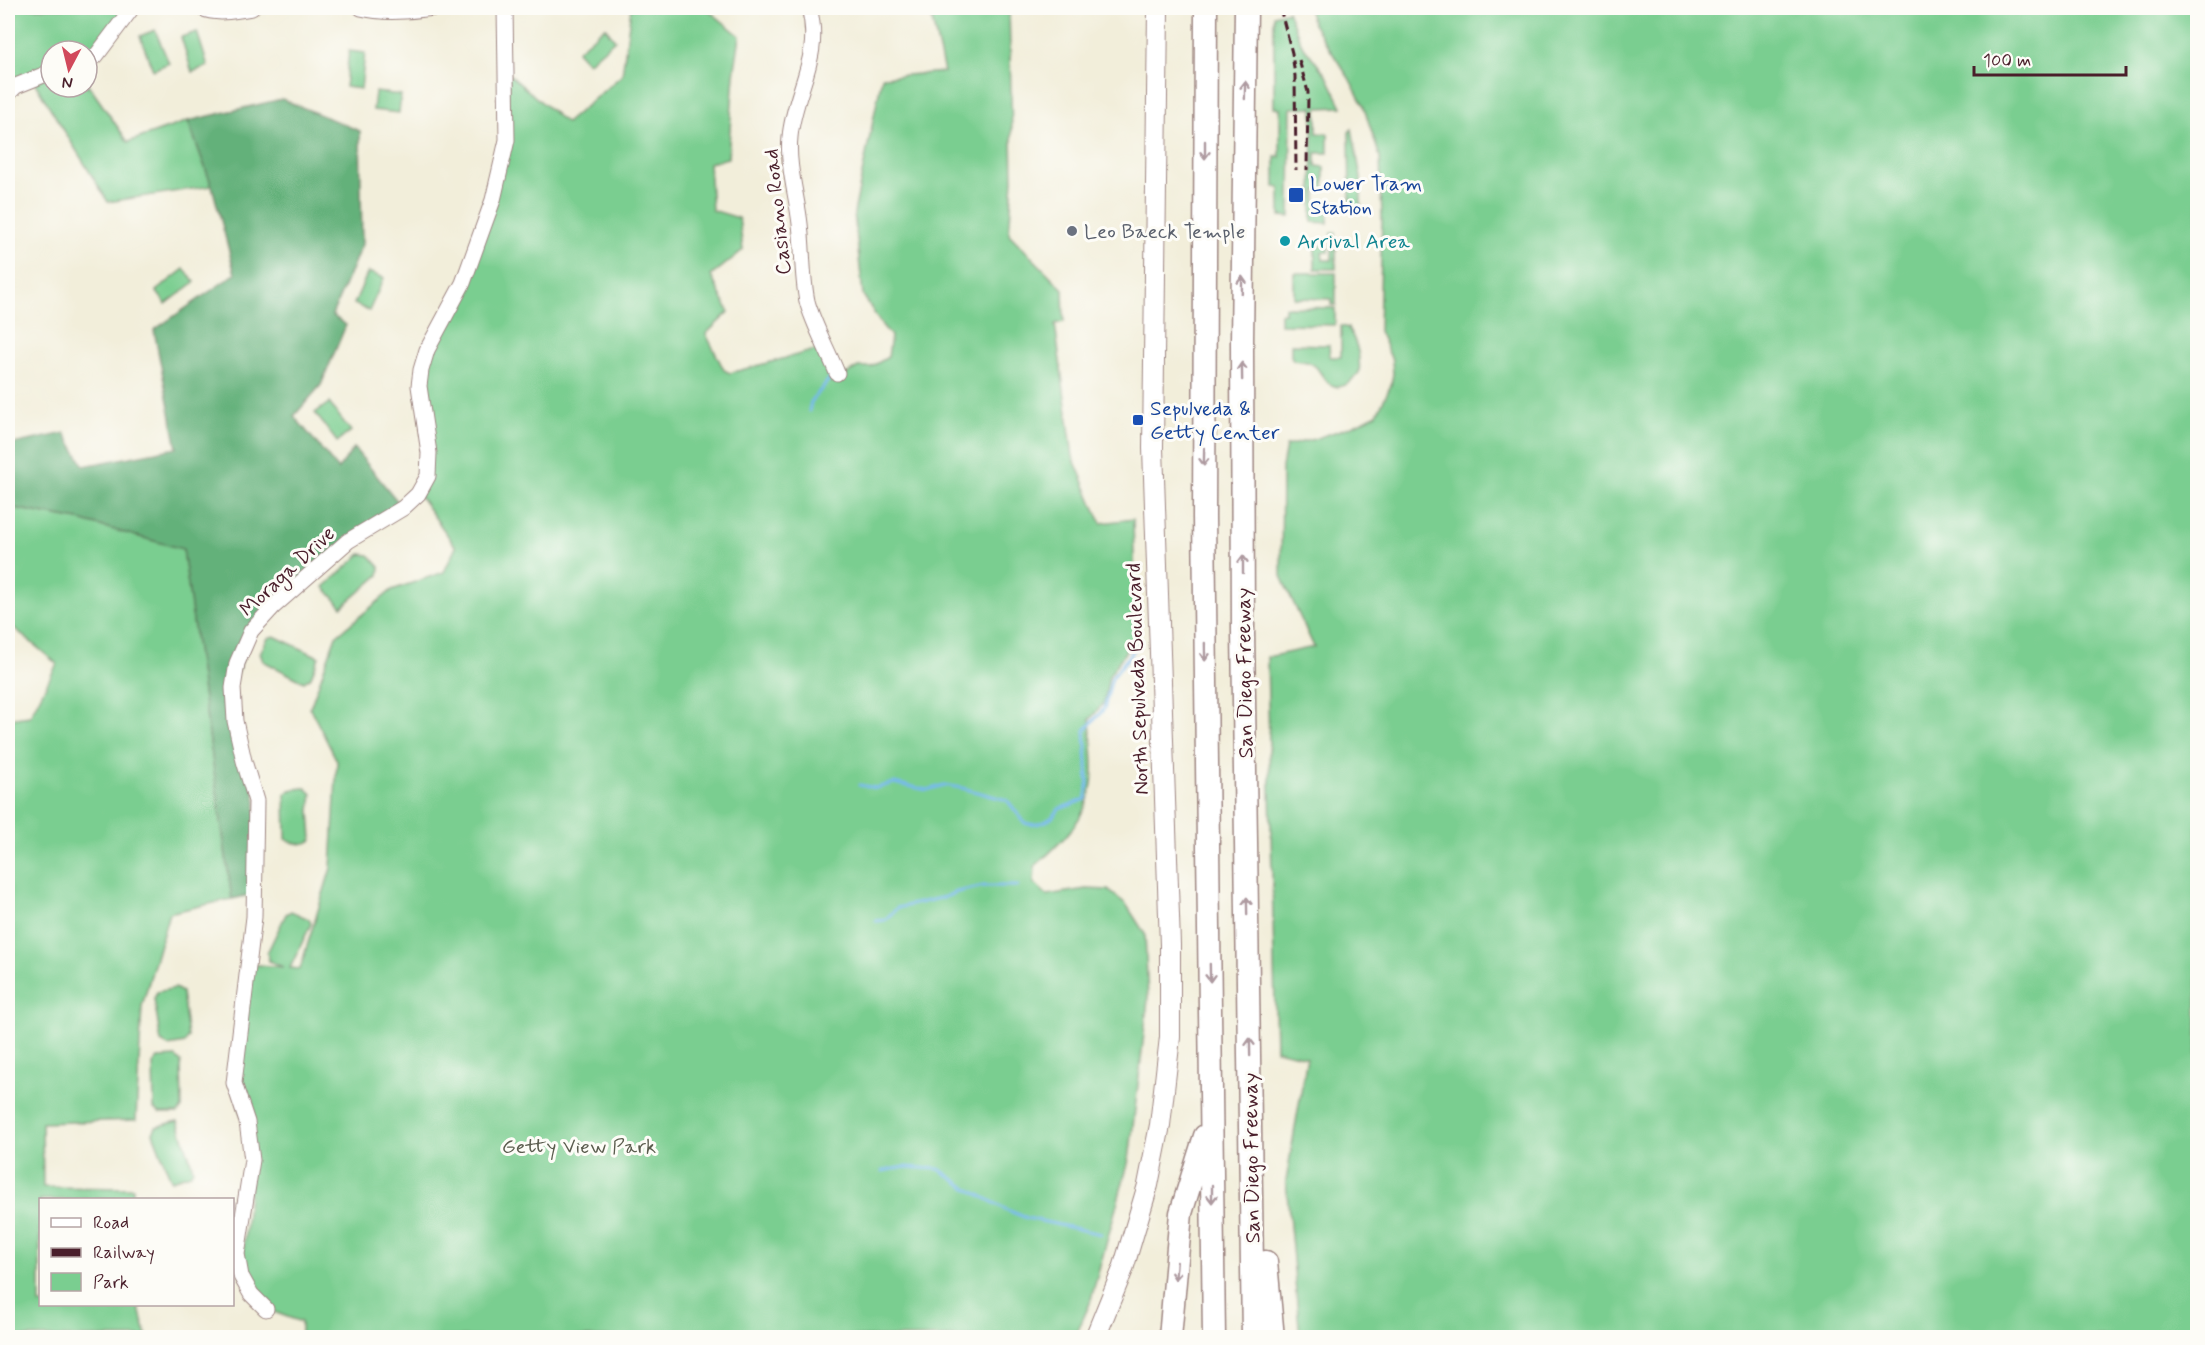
<svg xmlns="http://www.w3.org/2000/svg" width="2205" height="1345" viewBox="0 0 2205 1345" font-family="Mynerve,sans-serif">
<style>
.green{fill:#7ace90;stroke:#62765e;stroke-width:1.5}
.forest{fill:#63b17a;stroke:#566852;stroke-width:1.5}
.lines{fill:none;stroke-linecap:round;stroke-linejoin:round}
.stream{stroke:#78baed;stroke-width:3}
.minor-casing{stroke:#9e8682;stroke-width:17}
.major-casing{stroke:#9e8682;stroke-width:22}
.highway-casing{stroke:#9e8682;stroke-width:25}
.minor{stroke:#fff;stroke-width:15}
.major{stroke:#fff;stroke-width:20}
.highway{stroke:#fff;stroke-width:22}
.rail{stroke:#4a1f2b;stroke-width:3;stroke-dasharray:9 4.5;stroke-linecap:butt}
.oneway{stroke:#ae9aa0}
.transit-dot{fill:#1a4fb4;stroke:#fdfcf7;stroke-width:2}
.worship-dot{fill:#6b7280;stroke:#fdfcf7;stroke-width:2}
.culture-dot{fill:#0f9aa8;stroke:#fdfcf7;stroke-width:2}
.labels{text-anchor:middle;stroke-width:6;stroke-linejoin:round;paint-order:stroke}
.transit-label{font-size:21px;fill:#164399;stroke:#fdfcf7;text-anchor:start}
.street-label{font-size:21px;fill:#4a1f2b;stroke:#fdfcf7}
.worship-label{font-size:21px;fill:#5b616d;stroke:#fdfcf7;text-anchor:start}
.culture-label{font-size:21px;fill:#0d838f;stroke:#fdfcf7;text-anchor:start}
.park-label{font-size:21px;fill:#5b5c4e;stroke:#fdfcf7}
</style>
<rect width="100%" height="100%" fill="#fdfcf7"/>
<filter id="ink" filterUnits="userSpaceOnUse"><feTurbulence type="fractalNoise" baseFrequency=".0167" numOctaves="2"/><feDisplacementMap in="SourceGraphic" scale="12" xChannelSelector="R" yChannelSelector="G"/><feConvolveMatrix kernelMatrix="1 2 1 2 8 2 1 2 1" color-interpolation-filters="sRGB"/></filter>
<filter id="wash" filterUnits="userSpaceOnUse"><feTurbulence type="fractalNoise" baseFrequency=".008" numOctaves="4" result="noise"/><feDisplacementMap in="SourceGraphic" scale="24" xChannelSelector="R" yChannelSelector="G"/><feGaussianBlur stdDeviation="1.35" result="paint"/><feColorMatrix in="noise" values="0 0 0 0 0 0 0 0 0 0 0 0 0 0 0 0 0 1.4 0 .05"/><feComposite in="paint" operator="in"/></filter>
<g filter="url(#wash)">
<rect width="100%" height="100%" fill="#f2eeda"/>
<path class="green" d="M8 8H132L87 61V51H51V87H87V83L128 142 188 121 212 186 108 202 33 80 8 94Z
M631 8H706L740 36 734 75 728 158 709 163 712 210 739 218 743 250 711 276 729 312 706 334 724 370 730 373 826 347 845 375 858 367H871L888 357 891 336 881 324 863 295 854 213 882 77 944 72 930 11 927 8H1009L1013 180 1009 234 1063 289 1064 322 1055 324 1073 457 1101 523 1133 519 1136 636 1109 676 1104 703 1090 719C1091 740 1095 763 1092 784 1087 819 1061 843 1035 866L1034 883 1047 895 1086 889 1108 890 1126 904 1145 934 1148 1000 1129 1160 1090 1303 1075 1337H301V1322L266 1309 241 1276 252 1160 234 1083 247 964 283 967 269 961 267 953 286 914 291 911 309 919 311 924 290 968 300 969 331 868 337 761 310 708 336 636 392 590 444 572 456 547 418 494 428 476 419 386 463 283 507 140 506 72 566 123 622 75Z
M1308 8H2192L2198 18 2197 1337H1300L1286 1181 1307 1057 1276 1050 1267 657 1314 647 1281 576 1282 467 1286 446 1314 439 1352 426 1377 414 1391 385 1393 374 1392 360 1379 331 1382 219 1380 157 1363 105 1349 78 1313 24Z
M1288 11 1301 43 1328 78 1342 107 1317 108V133L1328 134V153H1316V166L1324 167V190H1316V203L1328 204V223L1312 222 1313 107 1291 108 1290 217 1280 216V188L1275 187V157H1280V108L1274 107V15Z
M605 27 615 40 588 63 577 51Z
M155 30 169 63 153 70 140 36Z
M197 32 208 66 192 72 181 37Z
M349 51 365 53 361 89 345 87Z
M375 92 401 95 399 113 373 110Z
M1352 129 1361 178V208L1359 211H1355L1350 207 1349 132Z
M1332 232H1336V269H1315V246H1328V252H1322L1323 260H1332Z
M184 269 195 282 166 304 156 291Z
M368 272 384 278 369 311 354 304Z
M1294 273H1336V305H1331V299L1294 298Z
M1285 307 1335 308V325L1280 324V313H1285Z
M1341 326 1348 328C1357 342 1361 356 1359 373 1353 377 1351 383 1345 385 1329 392 1323 375 1316 367 1310 361 1301 361 1293 360L1291 356V344L1329 345 1330 357H1341Z
M329 403 351 431 337 442 315 413Z
M8 507 79 520 183 549 232 899 169 913 142 1006 136 1120 42 1123 43 1187 133 1188V1199L40 1200V1304L138 1305 147 1337H8V719L30 716 57 664 8 623Z
M361 554 369 555 380 567 379 575 342 607 324 587Z
M274 636 319 657 311 677 304 682 263 661 260 653 268 638Z
M303 788H306L312 794 310 811 312 840C304 846 293 844 286 839L285 794 289 792 290 790Z
M175 988 182 992 188 1037 185 1043 168 1046 161 1042 154 999 157 992Z
M176 1057 181 1062 182 1108 178 1113H160L154 1109 153 1064 158 1058Z
M178 1121 193 1169 191 1174 171 1180 153 1133 156 1127Z"/>
<path class="forest" d="M282 99 360 131 362 244 332 315 346 325 321 385 294 416 338 469 354 448 403 508 348 541 251 631 233 688 256 801 255 894 232 899 183 549 79 520 8 507V445L65 433 84 466 177 448 154 330 235 274 212 186 188 121Z"/>
<g class="lines">
<path class="stream" d="M809 411 811 402 831 377
M859 785 876 788 894 783 927 790 944 785 962 788 1007 800 1025 823C1037 828 1053 820 1059 809L1086 799 1088 783 1085 730 1104 709 1112 678 1141 641
M876 921 885 920 897 908 945 897 957 892 984 886H1018
M882 1171 904 1167 939 1169 965 1187 1007 1210 1027 1218 1101 1234"/>
</g>
</g>
<g filter="url(#ink)">
<g class="lines">
<g class="minor-casing">
<path id="minor" d="M201 8C217 15 235 11 252 8
M361 8C385 14 410 11 434 8
M809 8C823 57 794 91 790 137 787 165 797 196 800 224 803 249 802 277 807 301 812 321 829 353 837 373
M87 61 96 56 132 8
M8 94 16 86 51 72
M266 1309 251 1294 241 1276 237 1254 252 1160 247 1122 234 1083 254 917 256 801 244 761 235 721 233 688 237 663 251 631 274 606 348 541 403 508 418 494 428 476 429 453 419 386 421 370 427 350 463 283 493 200 507 140 505 8"/>
</g>
<g class="major-casing">
<path id="major" d="M1095 1338 1123 1269 1148 1185 1160 1125 1170 1037V945L1153 448 1158 8"/>
</g>
<g class="highway-casing">
<path id="highway" d="M1206 8 1204 517 1214 1338
M1246 8 1242 343 1243 630 1253 1338
M1266 1262 1273 1338
M1170 1338 1181 1213 1205 1136"/>
</g>
<use href="#minor" class="minor"/>
<use href="#major" class="major"/>
<use href="#highway" class="highway"/>
<path class="rail" d="M1280 8 1292 53 1295 76 1296 170
M1299 60 1308 92 1307 170"/>
</g>
<defs><path id="oneway-shaft" d="M-6 0H5M1.5-3L5.5 0L1.5 3" fill="none" stroke-width="1.6" stroke-linecap="round" stroke-linejoin="round" transform="scale(1.5)"/></defs>
<g class="oneway">
<use href="#oneway-shaft" transform="translate(1245 90) rotate(-89)"/>
<use href="#oneway-shaft" transform="translate(1205 150) rotate(90)"/>
<use href="#oneway-shaft" transform="translate(1242 285) rotate(-89)"/>
<use href="#oneway-shaft" transform="translate(1242 371) rotate(-91)"/>
<use href="#oneway-shaft" transform="translate(1204 457) rotate(91)"/>
<use href="#oneway-shaft" transform="translate(1243 564) rotate(-90)"/>
<use href="#oneway-shaft" transform="translate(1205 652) rotate(89)"/>
<use href="#oneway-shaft" transform="translate(1247 906) rotate(-91)"/>
<use href="#oneway-shaft" transform="translate(1210 973) rotate(89)"/>
<use href="#oneway-shaft" transform="translate(1250 1047) rotate(-91)"/>
<use href="#oneway-shaft" transform="translate(1212 1194) rotate(90)"/>
<use href="#oneway-shaft" transform="translate(1176 1271) rotate(95)"/>
</g>
</g>
<g class="transit-dot">
<rect x="1288" y="187" width="16" height="16" rx="3"/>
<rect x="1132" y="414" width="12" height="12" rx="3"/>
</g>
<circle class="worship-dot" cx="1072" cy="231" r="6"/>
<circle class="culture-dot" cx="1285" cy="241" r="6"/>
<g class="labels">
<g class="transit-label">
<text x="1310" y="190">Lower Tram<tspan x="1310" dy="24">Station</tspan></text>
<text x="1150" y="415">Sepulveda &amp;<tspan x="1150" dy="24">Getty Center</tspan></text>
</g>
<g class="street-label">
<text transform="translate(777 212) rotate(-96)" y="7">Casiano Road</text>
<text transform="translate(287 571) rotate(-43)" y="7">Moraga Drive</text>
<text transform="translate(1244 673) rotate(-91)" y="7">San Diego Freeway</text>
<text transform="translate(1137 679) rotate(-92)" y="7">North Sepulveda Boulevard</text>
<text transform="translate(1251 1158) rotate(-91)" y="7">San Diego Freeway</text>
</g>
<g class="worship-label">
<text x="1084" y="238">Leo Baeck Temple</text>
</g>
<g class="culture-label">
<text x="1297" y="248">Arrival Area</text>
</g>
<g class="park-label">
<text x="579" y="1153">Getty View Park</text>
</g>
</g>
<rect width="2205" height="1345" fill="none" stroke="#fdfcf7" stroke-width="30"/>
<rect x="39" y="1198" width="195" height="108" fill="#fdfcf7" stroke="#b5a4a5" stroke-width="1.5"/>
<rect x="51" y="1218" width="30" height="9" fill="#ffffff" stroke="#b5a4a5" stroke-width="1.5"/>
<text x="93" y="1228" font-size="18" fill="#4a1f2b">Road</text>
<rect x="51" y="1248" width="30" height="9" fill="#4a1f2b" stroke="#b5a4a5" stroke-width="1.5"/>
<text x="93" y="1258" font-size="18" fill="#4a1f2b">Railway</text>
<rect x="51" y="1273" width="30" height="18" fill="#7ace90" stroke="#b5a4a5" stroke-width="1.5"/>
<text x="93" y="1288" font-size="18" fill="#4a1f2b">Park</text>
<g transform="translate(69 69) rotate(187)"><circle r="28" fill="#fdfcf7" stroke="#b5a4a5" stroke-width="1.5"/>
<path d="M0-4.5L10 22L0 15L-10 22Z" fill="#d1495b"/>
<text y="-9" font-size="16" font-weight="bold" text-anchor="middle" fill="#4a1f2b">N</text>
</g>
<path d="M1974 66v9h152v-9" fill="none" stroke="#4a1f2b" stroke-width="3"/>
<text x="1983" y="66" font-size="18" fill="#4a1f2b" stroke="#fdfcf7" stroke-width="4.5" paint-order="stroke">100 m</text>
</svg>
